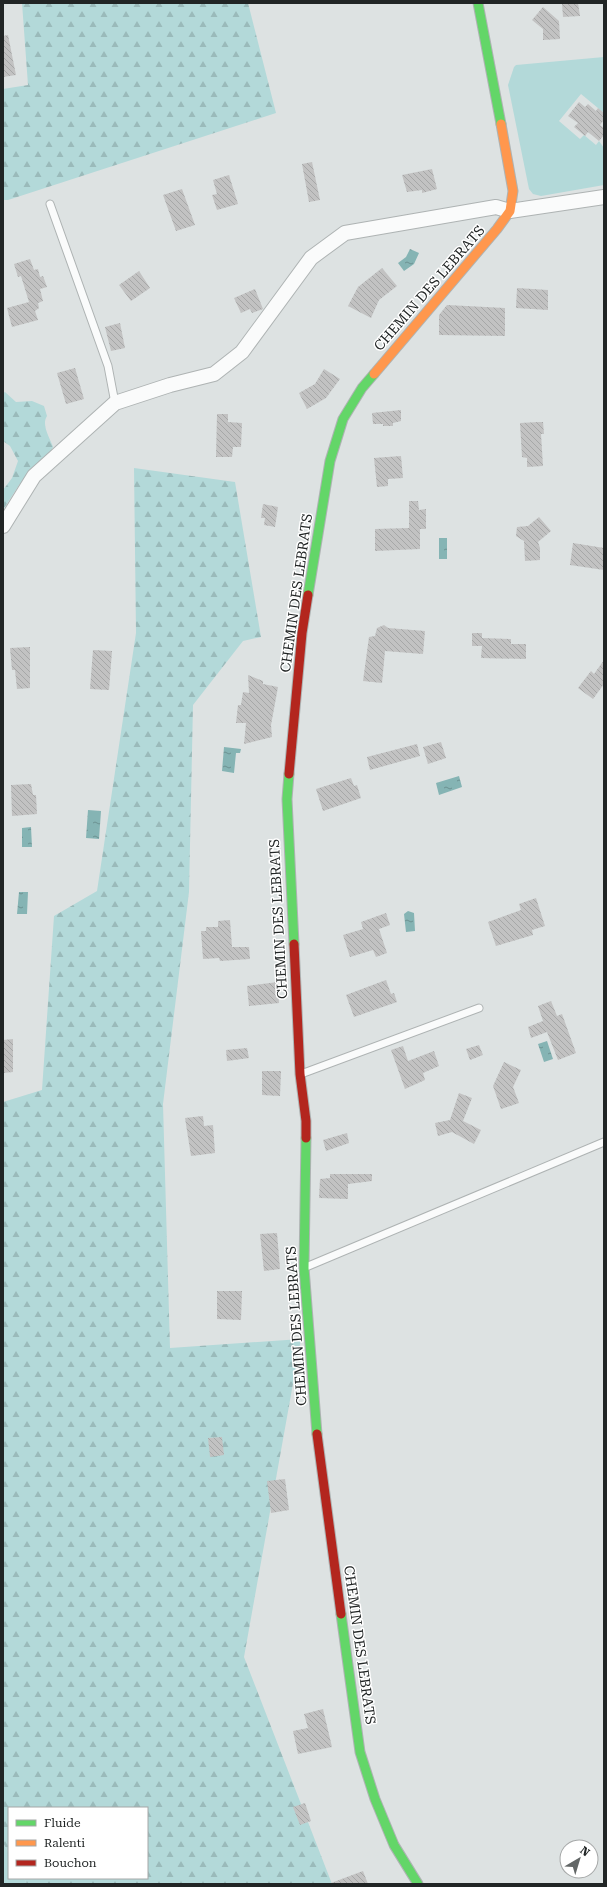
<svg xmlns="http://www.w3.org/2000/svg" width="607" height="1887" viewBox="0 0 607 1887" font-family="'Roboto Serif',serif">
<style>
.grass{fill:#b3d9d9}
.forest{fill:url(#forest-firs)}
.water{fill:url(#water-ripples)}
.building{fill:url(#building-back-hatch)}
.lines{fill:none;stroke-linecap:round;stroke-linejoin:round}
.lane-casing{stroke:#aeb3b3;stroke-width:9}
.street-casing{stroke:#aeb3b3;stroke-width:16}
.fast-casing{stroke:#aeb3b3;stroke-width:11}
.slow-casing{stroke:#aeb3b3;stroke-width:11}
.jam-casing{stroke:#aeb3b3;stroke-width:11}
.lane{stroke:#fafbfb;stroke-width:7}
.street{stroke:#fafbfb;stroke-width:14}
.fast{stroke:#63d668;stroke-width:9}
.slow{stroke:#ff974d;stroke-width:9}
.jam{stroke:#b3261e;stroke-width:9}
.labels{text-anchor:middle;stroke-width:3;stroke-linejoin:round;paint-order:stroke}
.street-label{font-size:14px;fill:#212525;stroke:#fff}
</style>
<defs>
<pattern id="forest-firs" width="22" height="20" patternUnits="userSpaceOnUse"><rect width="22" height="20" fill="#b3d9d9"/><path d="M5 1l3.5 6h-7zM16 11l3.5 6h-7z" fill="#9ababa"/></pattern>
<pattern id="water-ripples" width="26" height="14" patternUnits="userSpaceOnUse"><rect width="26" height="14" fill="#85b4b4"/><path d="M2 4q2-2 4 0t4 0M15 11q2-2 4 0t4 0" fill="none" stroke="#6c9292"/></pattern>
<pattern id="building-back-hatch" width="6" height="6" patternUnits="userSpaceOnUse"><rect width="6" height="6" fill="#c2c2c2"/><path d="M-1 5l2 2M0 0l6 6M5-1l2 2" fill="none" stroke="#a6a7a7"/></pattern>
</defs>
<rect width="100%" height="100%" fill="#dde2e2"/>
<path class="grass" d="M604 57V113L581 94 559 121 580 139 584 135 596 145 599 141 604 148V185L541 196 533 194 529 189 508 85 514 67 516 65Z
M3 1843 9 1853V1878H24L27 1884H3Z"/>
<path class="forest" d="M22 3H248L276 113 8 200H3V89L28 85Z
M5 392 16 402 32 401 44 406 47 416C41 425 50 438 53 447L49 455 19 485 3 510V490L12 478 18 461 10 446 3 441V393Z
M134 468 235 482 261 637 243 641 193 705 189 892 163 1104 170 1348 301 1339 244 1657 332 1884H27L24 1878H147V1808H9V1853L3 1843V1102L42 1090 54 916 97 891 136 633Z"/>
<path class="water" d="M410 249 419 253 414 264 404 271 398 263 406 257Z
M439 538H447V559H439Z
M224 747 241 749 240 753H236L234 773 222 771Z
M459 776 462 787 439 795 436 783Z
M88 810 101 811 99 839 86 838Z
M31 827 32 847H22V828Z
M19 892H28L27 914H17Z
M408 911 414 913 415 931 406 932 404 914Z
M547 1041 553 1059 544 1062 538 1044Z"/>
<path class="building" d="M578 3 580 16 563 17 562 4Z
M543 7 559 21 560 39 543 40V29L532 20Z
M8 35 16 75 3 77V36Z
M579 102 585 107 588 104 596 111 598 108 604 113V120L600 125 604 128V135L599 141 588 132 585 136 574 127 578 123 568 116Z
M312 162 320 200 309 202 302 164Z
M432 169 437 189 422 193V190L407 192 402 175Z
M229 175 238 204 217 210 212 195 217 194 213 180Z
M182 189 195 225 176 231 163 195Z
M30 259 34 270 38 269 40 277 43 276 47 287 40 289 43 301 38 303 39 308 35 311 38 320 12 327 7 308 29 302 21 276 18 277 14 264Z
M382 268 397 286 379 300 371 318 348 306 358 287Z
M139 271 150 288 131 301 119 285Z
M517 288 548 290V310L516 308Z
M255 289 263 309 252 313 250 309 241 313 234 298Z
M447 305 505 308V336L439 335V315Z
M120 323 125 348 111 351 105 327Z
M75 368 84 399 66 404 57 373Z
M324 369 340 379 326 398 307 409 299 393 315 384Z
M401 410V421L393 423V426H383V424H373L372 413Z
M217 414H228V422L242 423 241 447H233L232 457H216Z
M538 422H543L544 434H541L543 466 527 467V458L522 457 520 423Z
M401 456 403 478 388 479V486L377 487 374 458Z
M409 501H418L419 510 426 509V529H420V549L375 551V529L409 528Z
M263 504 278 507 275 527 264 525 265 518H261Z
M539 517 551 531 538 542 540 548V560L525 561 524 541 516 536 517 527 528 526Z
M573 543 604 548V570L570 565Z
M384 625 388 628 425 631 423 654 385 651 382 683 363 681 369 637 375 636 377 628Z
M472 633H482V638L511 639V644H526V659L481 658 482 646H472Z
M30 647V688L17 689 15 670H12L10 648Z
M93 650 112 651 109 690 90 689Z
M604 660V684L593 699 578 688 591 671 594 674Z
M248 675 263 681V684L278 687 271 725 272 737 244 744 246 723H236L238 705H241L243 692 249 693Z
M441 742 446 758 428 764 423 747Z
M417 744 420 756 370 770 367 757Z
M351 778 354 786 357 785 361 798 323 811 316 789Z
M31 784 33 795H36L37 814 12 816 11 785Z
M536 898 545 926 532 930 533 935 496 946 488 922 521 910 519 904Z
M386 913 390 925 379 929 387 953 376 957 373 950 350 957 343 935 363 929 361 922Z
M230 920 232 947H249L250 959 220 961 219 958 203 959 201 931H206V927H218V921Z
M386 980 391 994 394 993 397 1002 354 1017 346 995Z
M278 982 279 1003 249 1006 247 986Z
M551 1001 557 1016 562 1014 576 1053 558 1060 547 1032 531 1038 528 1027 543 1021 538 1006Z
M13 1039V1072L3 1073V1040Z
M479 1045 483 1055 470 1060 466 1049Z
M403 1046 408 1061 434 1051 439 1066 423 1073 425 1080 405 1089 391 1050Z
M247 1048 249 1058 227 1061 226 1050Z
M504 1062 521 1070 513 1087 519 1103 501 1109 493 1086Z
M262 1071H281L280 1096 262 1095Z
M459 1093 472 1098 463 1121 481 1130 474 1144 452 1132 438 1136 435 1123 450 1120Z
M203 1116 204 1126 213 1125 215 1153 191 1156 185 1118Z
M347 1133 349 1143 326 1151 323 1140Z
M330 1174H372V1181L348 1184V1199L319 1198 320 1179 330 1178Z
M277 1233 280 1269 264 1271 260 1234Z
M217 1291H242L241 1320 217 1319Z
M222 1437 224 1455 210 1457 208 1438Z
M285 1479 289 1510 271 1513 267 1481Z
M323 1709 332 1747 298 1754 293 1731 308 1728 304 1714Z
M305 1803 311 1821 300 1825 293 1807Z
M363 1871 368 1884H332L331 1883Z"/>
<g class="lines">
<g class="lane-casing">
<path id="lane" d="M50 204 108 366 115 403
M301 1074 479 1008
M306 1267 604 1142"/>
</g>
<g class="street-casing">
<path id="street" d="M3 526 34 476 115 403 170 385 214 374 242 352 311 258 345 233 496 207 510 211 604 197"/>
</g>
<g class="fast-casing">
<path id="fast" d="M478 3 501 124
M308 595 330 461 343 419 362 388 374 374
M289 774 287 799 294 944
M306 1138 304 1268 317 1434
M341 1614 360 1752 375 1799 394 1845 418 1884"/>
</g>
<g class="slow-casing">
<path id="slow" d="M374 374 497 229 510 211 513 191 501 124"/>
</g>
<g class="jam-casing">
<path id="jam" d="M289 774 302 633 308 595
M294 944 300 1074 306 1121V1138
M317 1434 341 1614"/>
</g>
<use href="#lane" class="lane"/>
<use href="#street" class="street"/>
<use href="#fast" class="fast"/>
<use href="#slow" class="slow"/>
<use href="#jam" class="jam"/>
</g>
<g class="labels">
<g class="street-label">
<text transform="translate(429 288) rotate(-49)" y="5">CHEMIN DES LEBRATS</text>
<text transform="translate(296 593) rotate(-82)" y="5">CHEMIN DES LEBRATS</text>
<text transform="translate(278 919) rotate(-93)" y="5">CHEMIN DES LEBRATS</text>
<text transform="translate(296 1326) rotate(-94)" y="5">CHEMIN DES LEBRATS</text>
<text transform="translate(360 1645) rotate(82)" y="5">CHEMIN DES LEBRATS</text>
</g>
</g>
<rect width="607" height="1887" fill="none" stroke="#212525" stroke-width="8"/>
<rect x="8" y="1807" width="140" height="72" fill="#ffffff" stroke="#a6a8a8"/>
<rect x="16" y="1820" width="20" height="6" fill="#63d668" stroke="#a6a8a8"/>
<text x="44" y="1827" font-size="12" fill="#212525">Fluide</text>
<rect x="16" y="1840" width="20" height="6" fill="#ff974d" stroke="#a6a8a8"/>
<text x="44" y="1847" font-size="12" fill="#212525">Ralenti</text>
<rect x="16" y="1860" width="20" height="6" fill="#b3261e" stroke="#a6a8a8"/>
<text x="44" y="1867" font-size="12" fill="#212525">Bouchon</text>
<g transform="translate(579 1859) rotate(38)"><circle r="19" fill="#ffffff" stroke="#a6a8a8"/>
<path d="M0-3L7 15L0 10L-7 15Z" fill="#636767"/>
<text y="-6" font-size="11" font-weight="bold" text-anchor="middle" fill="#212525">N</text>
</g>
</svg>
